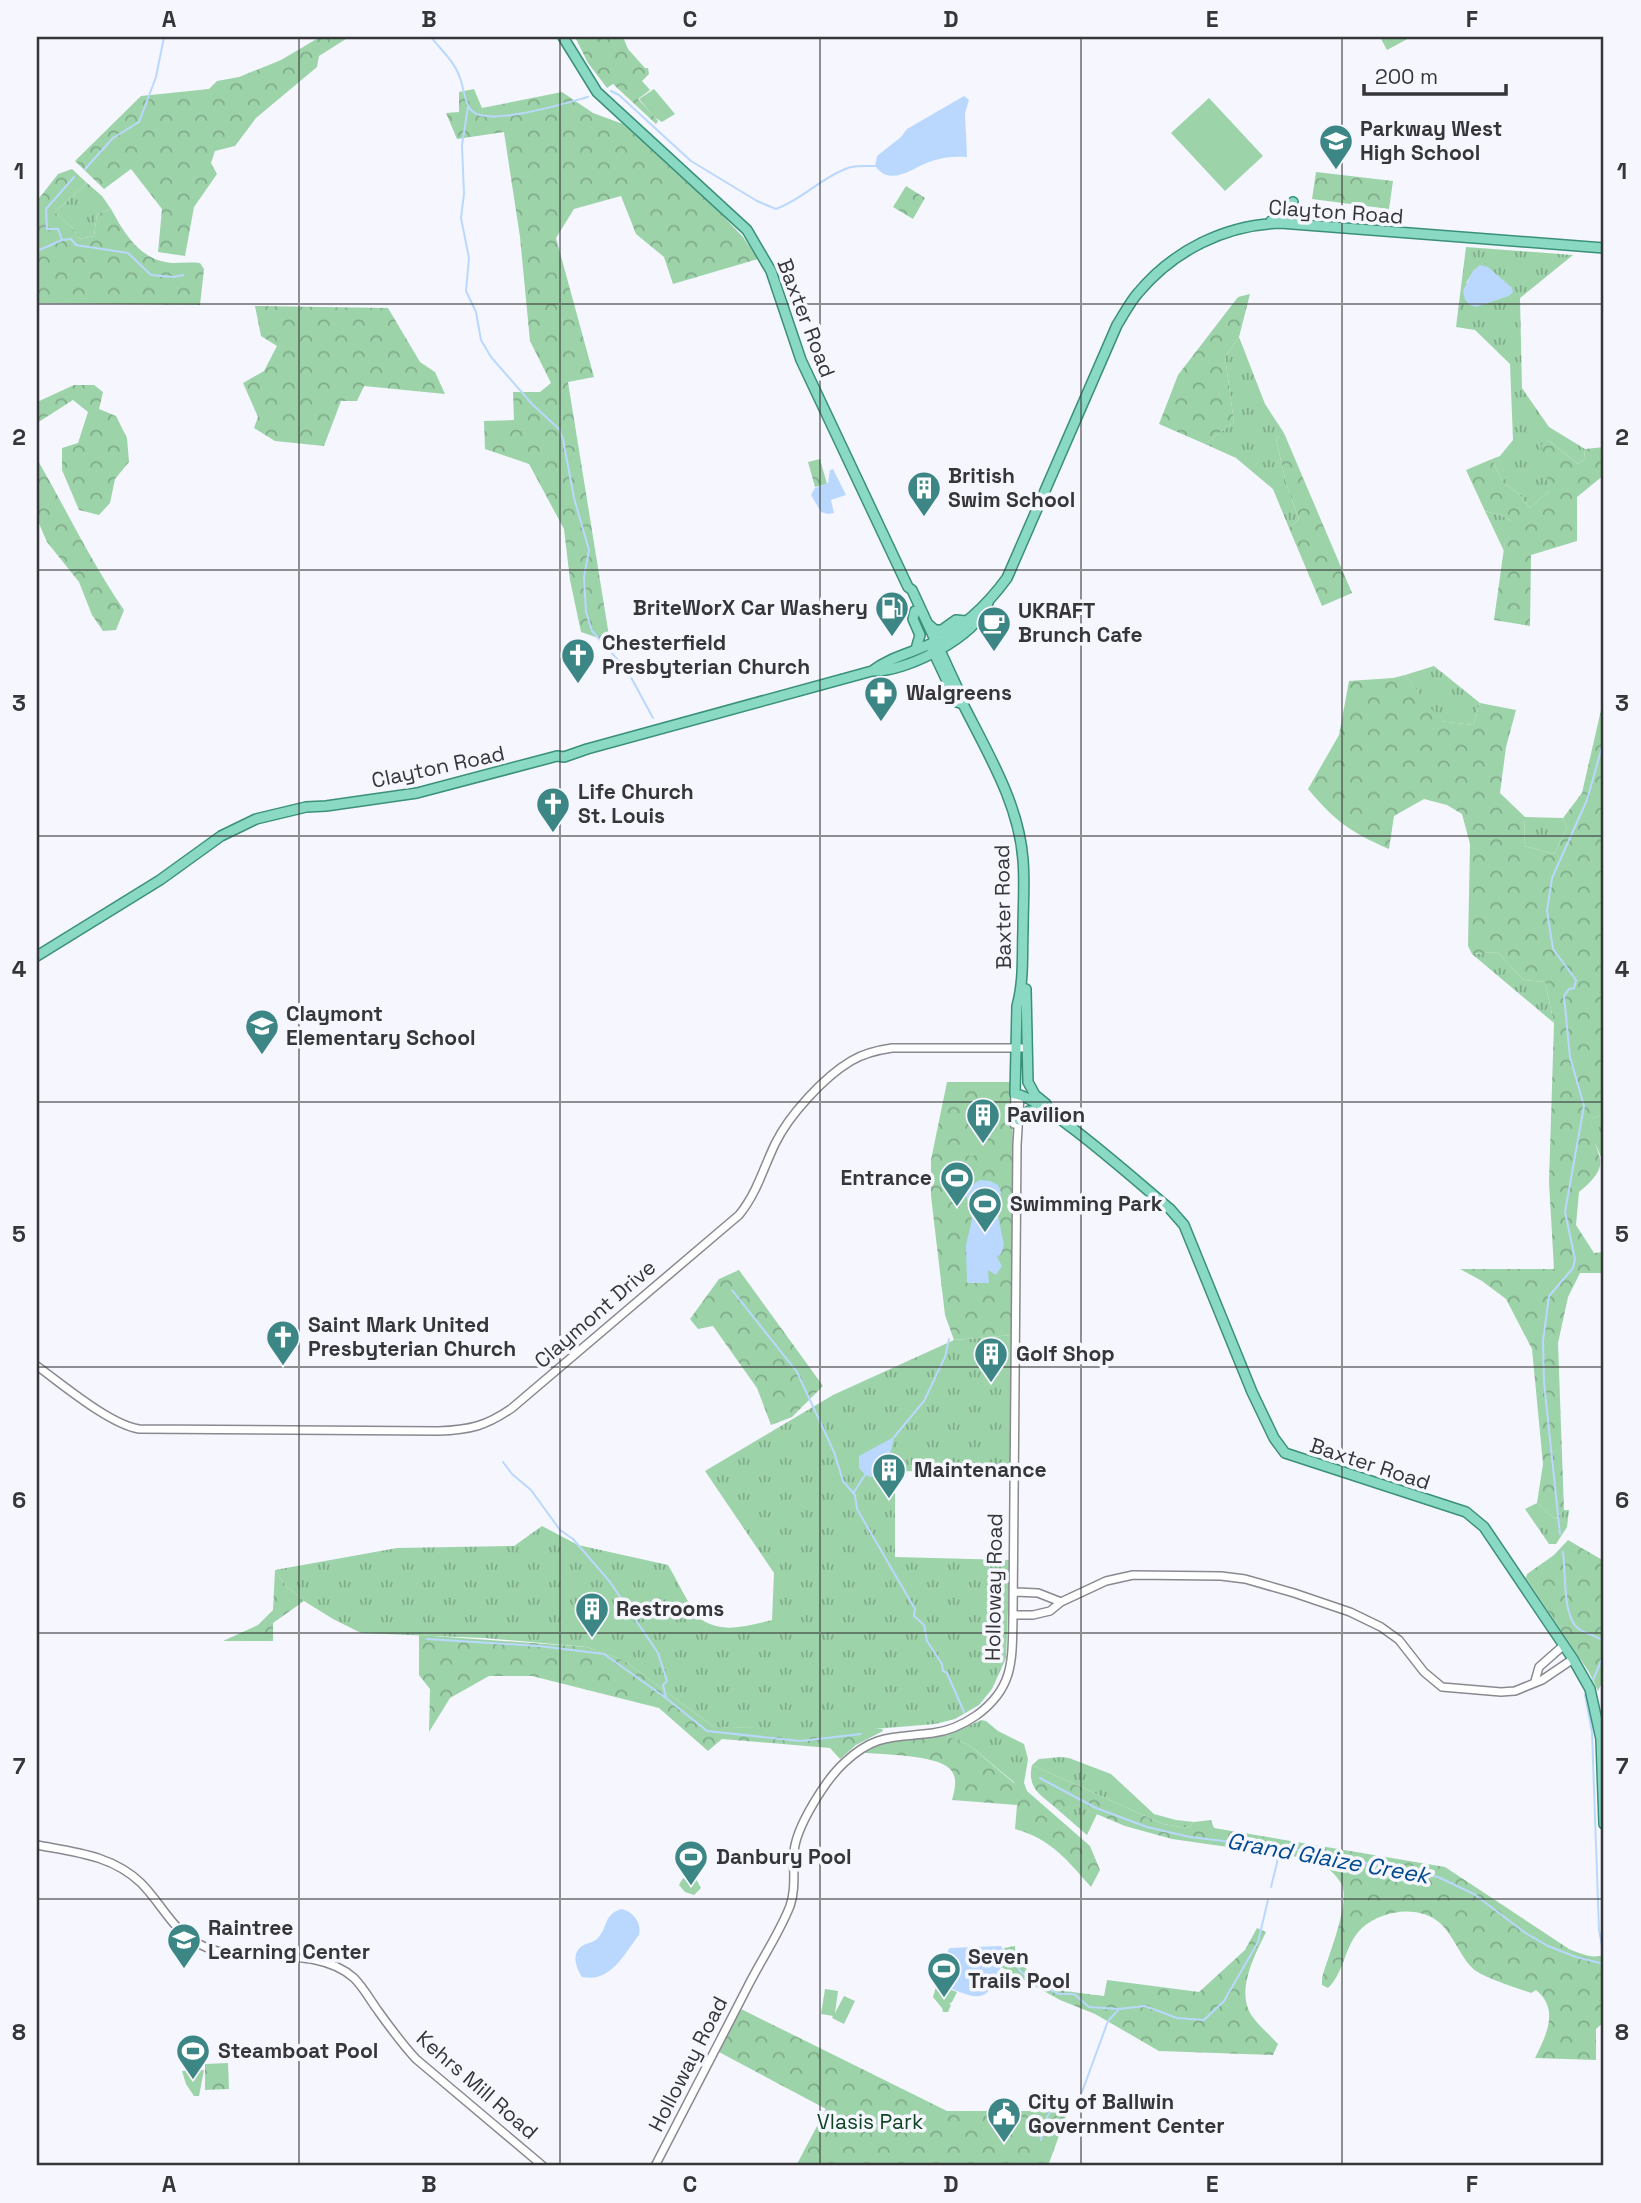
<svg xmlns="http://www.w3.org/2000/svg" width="1641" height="2203" viewBox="0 0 1641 2203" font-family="'Space Grotesk',sans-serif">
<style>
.grass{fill:url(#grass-tufts);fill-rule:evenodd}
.forest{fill:url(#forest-crowns)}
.pitch{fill:#9dd3a9}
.water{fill:#bad8fe}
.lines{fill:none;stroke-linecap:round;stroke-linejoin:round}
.stream{stroke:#bad8fe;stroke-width:2}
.minor-casing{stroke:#898990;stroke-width:10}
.major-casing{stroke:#3a9079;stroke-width:12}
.minor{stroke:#fff;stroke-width:7}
.major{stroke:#8adac3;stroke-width:9}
.grid{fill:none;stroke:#363639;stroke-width:2;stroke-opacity:0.55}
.labels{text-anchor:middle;stroke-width:7;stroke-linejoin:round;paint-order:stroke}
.poi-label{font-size:21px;font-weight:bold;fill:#363639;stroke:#f5f6fe;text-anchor:start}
.street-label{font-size:21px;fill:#363639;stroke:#f5f6fe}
.park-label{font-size:21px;fill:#104523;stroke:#f5f6fe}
.water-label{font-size:23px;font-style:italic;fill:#004990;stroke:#f5f6fe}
.neatline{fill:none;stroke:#363639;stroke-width:2.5}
.grid-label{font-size:23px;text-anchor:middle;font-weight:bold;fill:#363639}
</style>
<defs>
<pattern id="grass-tufts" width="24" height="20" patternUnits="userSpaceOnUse" patternTransform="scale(1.75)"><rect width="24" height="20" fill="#9dd3a9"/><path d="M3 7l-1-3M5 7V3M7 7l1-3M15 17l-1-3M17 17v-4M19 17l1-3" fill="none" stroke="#81ac8b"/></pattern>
<pattern id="forest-crowns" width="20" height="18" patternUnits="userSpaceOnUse" patternTransform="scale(1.75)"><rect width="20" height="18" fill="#9dd3a9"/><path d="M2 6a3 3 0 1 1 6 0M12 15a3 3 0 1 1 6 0" fill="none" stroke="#81ac8b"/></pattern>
</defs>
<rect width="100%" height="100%" fill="#f5f6fe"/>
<path class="grass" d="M87 183 102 196 111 209 97 214 94 236 79 239 73 229 55 212Z
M1466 247 1573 255 1520 298 1522 388 1549 427 1585 449 1584 459 1578 464 1548 440 1549 491 1530 508 1517 492 1503 483 1492 459 1500 456 1513 440 1510 364 1475 330 1456 327ZM1475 269 1507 285 1512 288 1466 283Z
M1239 337 1265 404 1284 433 1276 439 1286 483 1299 519 1289 528 1273 489 1236 458 1205 444 1234 422 1225 357Z
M1485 511 1503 516 1513 522V533L1505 541 1504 551Z
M1434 666 1480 703 1473 725 1440 721 1405 675Z
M1525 817 1563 818 1567 828 1554 854 1524 846Z
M1497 952 1524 980 1545 982 1554 1023 1472 954Z
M1601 1115 1604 1122V1157L1602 1159 1591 1134 1592 1119Z
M1011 1335V1473L895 1471V1557L1010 1560 1006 1658 992 1689 979 1705 955 1719 935 1724 862 1730 714 1727 623 1660 587 1647 484 1638 361 1633 333 1619 304 1601 287 1587 275 1570 397 1548 514 1546 542 1526 578 1545 668 1565C673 1573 694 1614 698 1617 720 1635 748 1626 772 1620L774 1573 705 1471 833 1395 954 1340Z
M1537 1503 1555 1519 1564 1510H1569L1567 1527 1556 1544H1549L1525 1509Z
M981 1720 986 1721 998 1731 1024 1744 1028 1759 1024 1783H1015L969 1745 942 1734 957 1731Z
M1061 1757 1069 1758 1111 1774 1154 1814 1176 1820 1194 1822 1188 1828 1163 1824 1032 1765 1039 1759Z
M1074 1804 1097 1814 1087 1835 1057 1809Z"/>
<path class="forest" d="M320 37H349L319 56 317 67 256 118 235 146 215 151 211 163 217 174 194 207 185 256 158 252 162 209 131 169 104 189 75 161 141 96 209 89 217 81 239 77 281 60Z
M575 37H623L628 49 645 68H648L649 74 642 81 650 90 638 99 658 121 656 124 613 84 607 88 588 63Z
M474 89 482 108 562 92 593 113 623 124 721 214 743 237 758 259 673 284 664 257 636 234 621 196 574 209 556 238 594 377 568 382 610 642 581 632 570 580 564 529 529 464 485 449 484 421 514 420 513 392H540L551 383 530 341 520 237 504 132 457 139 446 113 459 112V92Z
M72 169 87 183 55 212 73 229 79 239 94 236 97 214 111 209C125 234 139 260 172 263 181 263 191 262 200 263L204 269 200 305 37 303V201L58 174Z
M1316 172 1393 181 1389 209 1312 199Z
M906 186 925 198 913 219 893 207Z
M1250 294 1239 337 1225 357 1234 422 1205 444 1159 424 1178 375 1238 297Z
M255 306 388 308 420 362 435 372 445 394 364 386 357 401H341L324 446 275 441 254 428 258 417 243 383 264 371 277 346 261 336Z
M74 385H94L103 392 99 409 116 416 127 438 129 462 115 479 110 503 99 515 79 510 62 470V448L78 443 88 412 73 400 37 423V402Z
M1284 433 1352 593 1322 606 1289 528 1299 519 1286 483 1276 439Z
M1548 440 1578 464 1584 459 1585 449 1604 447V475L1577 497V541L1531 555 1530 626 1494 620 1505 541 1512 533 1513 522 1503 516 1485 511 1466 470 1492 459 1503 483 1517 492 1530 508 1549 491 1541 445Z
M37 459C66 509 91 562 124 610L116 630 103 631 92 615 79 582 47 542 37 519Z
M820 459 827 484 815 487 808 462Z
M1405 675 1441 721 1473 725 1480 703 1516 710 1506 747 1500 793 1525 817 1524 846 1554 854 1567 828 1563 818 1582 793 1604 697V1122L1601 1115 1592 1119C1590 1157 1619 1159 1579 1192L1576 1225 1594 1253 1604 1252V1273H1580L1568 1297 1558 1343 1564 1510 1555 1519 1537 1503 1543 1464 1532 1349 1506 1299 1482 1281 1460 1269H1554L1549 1182 1554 1023 1545 982 1524 980 1497 952 1472 954 1468 946 1470 844 1462 814 1447 805 1424 799 1394 816 1389 849C1350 832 1335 821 1308 789L1339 735 1349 681 1393 678Z
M947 1082H1013L1011 1335 954 1340 945 1315 931 1196V1160Z
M739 1270 823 1386 792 1417 771 1425 757 1388 713 1326 698 1329 690 1319 719 1279Z
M1568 1540 1604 1561V1679L1598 1691 1589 1672 1526 1578 1527 1574 1554 1555Z
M275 1570 287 1587 304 1601 273 1623V1641H223L258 1625 273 1610Z
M419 1635 587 1647 623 1660 714 1727 882 1729 883 1731 856 1745 840 1759 830 1748 722 1739 708 1751 659 1708 532 1676H489L450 1698 429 1732 430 1689 419 1675Z
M942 1734 969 1745 1014 1783H1024L1027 1791 1090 1846 1100 1870 1091 1887C1067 1860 1051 1839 1015 1829L1017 1805 952 1800C955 1789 958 1777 950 1769 935 1754 880 1755 858 1752L876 1742Z
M1032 1765 1163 1824 1188 1828 1194 1822 1211 1820 1214 1828 1445 1867 1569 1949C1582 1954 1591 1959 1604 1955V2022L1596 2029V2060L1535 2058C1546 2036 1560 2009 1536 1990L1531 1993C1517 1988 1488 1979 1476 1971 1462 1961 1454 1936 1441 1924 1420 1904 1382 1910 1362 1928 1344 1945 1345 1972 1328 1988L1322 1985V1978C1328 1956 1350 1905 1342 1885 1336 1873 1324 1865 1313 1859L1172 1839 1125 1826 1075 1805 1057 1809C1040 1794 1027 1789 1032 1765Z
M1257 1928 1266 1932C1255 1955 1235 1991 1252 2016 1259 2026 1270 2035 1278 2044L1273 2055 1159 2051 1095 2014 1060 2000 1001 1967 1005 1952 1004 1948 1015 1946C1015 1955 1019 1959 1024 1966 1042 1992 1075 1992 1104 1996L1107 1980 1199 1992 1245 1950Z
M741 2009 947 2111H1068L1048 2166H796L826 2109 719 2052Z
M228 2063 229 2089 205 2090V2064Z"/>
<path class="pitch" d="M1380 37H1411L1387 50Z
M654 89 675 114 662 122 654 117 639 99Z
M1209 98 1263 156 1225 191 1171 133Z
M964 1133H968L969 1136 970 1133H974V1156H969V1153L968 1156H964Z
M692 1877 696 1879 701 1888 694 1895 685 1892 679 1885 683 1878 687 1881Z
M946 1983 949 1989 957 1992 952 2002 949 2004 951 2005 948 2012H943L942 2008 933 1997 936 1987Z
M825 1989 838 1991 835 2013 844 1996 855 2001 844 2024 832 2018 833 2016 821 2014Z
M204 2070 199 2096H194L186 2084 182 2071Z"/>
<path class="water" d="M964 96 969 100 965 113 967 157C955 156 941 157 929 162 910 169 891 187 875 166L877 156 901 137 907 129Z
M1480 265 1488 267 1512 288 1513 292 1509 296 1476 307 1470 305 1465 300 1463 291 1473 271Z
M833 469 846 495 831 500 834 513 828 514 821 512 811 495 815 488 828 483 830 470Z
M980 1180 990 1181 998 1185 1001 1192 998 1216 1004 1245 1001 1254 997 1257 1002 1266 996 1275 988 1270 989 1283H967L966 1245 972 1220 966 1195 969 1187Z
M894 1437C891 1454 880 1495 859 1468V1456Z
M621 1909C633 1911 642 1923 639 1935 624 1954 611 1983 582 1977 576 1968 571 1954 582 1946 586 1943 593 1943 597 1939 609 1927 602 1916 621 1909Z
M1001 1946 1005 1952C1004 1961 1000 1970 996 1978 986 2004 973 1997 952 1989L947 1978 948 1950 950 1948Z"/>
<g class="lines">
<path class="stream" d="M431 37C442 51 456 63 461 81 464 90 465 105 472 111 489 127 566 103 588 97
M611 91 619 95 691 161 757 201 776 209C801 200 819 180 843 170 853 165 864 166 875 166
M468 107 462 145 464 194 461 218 469 258 466 291 476 312 481 340 491 357 533 405 559 429 563 439 574 498 589 550 584 577 586 612 592 631 627 670 653 718
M85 169 113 138 139 122 156 77 164 37
M62 240 71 239 76 245 128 253 151 275 173 277 183 275
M37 251 62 240 58 229H47L46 209 74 177
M732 1290 797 1372 834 1452 843 1481 855 1495 857 1509 915 1609 914 1616 924 1625 927 1641 942 1664 943 1671 947 1673 964 1712
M894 1437 924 1401 945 1357 949 1339
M503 1462 512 1474 531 1490 560 1530 573 1539 610 1582 658 1653 667 1681 663 1685 666 1698
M854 1492 865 1475
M1560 1534 1544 1382 1543 1341 1549 1296 1573 1268 1575 1259 1565 1212 1584 1106 1570 1057 1564 996 1569 989 1574 988 1576 980 1553 949 1547 911 1552 878 1587 800 1604 740
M1563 1552C1566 1570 1562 1618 1579 1629 1587 1635 1597 1635 1604 1642
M427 1639 539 1646 604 1654 666 1698 707 1731 800 1741 861 1734
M1593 1680 1604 1654
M1585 1695 1592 1732 1599 1930 1604 1957
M1040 1778 1096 1808 1147 1827 1190 1837 1306 1851 1438 1877 1474 1894 1524 1932 1548 1946 1576 1957 1604 1964
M1271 1887 1277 1863 1278 1848
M1005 1952 1011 1953 1020 1971 1034 1982 1059 1994H1074L1089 2007 1119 2009
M1082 2092 1108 2021 1119 2009 1145 2006 1177 2018 1204 2020 1224 2001 1258 1942 1268 1900
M1041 2140C1044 2121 1049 2105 1068 2098"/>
<g class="minor-casing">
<path id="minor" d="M1014 1124 1015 1094
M37 1366C62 1384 109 1424 139 1429L438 1431C470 1430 486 1426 512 1408L739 1215C757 1193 763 1169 775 1144 789 1115 824 1077 851 1061 864 1053 878 1050 892 1048H1022
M1014 1592 1038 1593 1061 1602
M1013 1615H1033L1050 1611 1061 1602 1106 1581 1133 1575 1221 1576 1245 1579 1294 1593 1350 1612 1381 1627 1399 1640 1424 1672 1442 1687 1501 1692 1515 1691 1542 1680 1573 1659
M1535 1681 1539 1667 1564 1645
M37 1845C74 1852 112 1855 141 1883 162 1904 172 1930 199 1944 246 1969 312 1941 354 1978 363 1987 369 1998 376 2008 389 2026 401 2043 416 2059L543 2166
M655 2166C686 2107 717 2046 748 1986 761 1960 779 1934 790 1906 796 1889 793 1871 794 1853 795 1828 826 1779 845 1762 876 1733 894 1738 933 1733 949 1731 964 1724 977 1715 1015 1687 1012 1659 1013 1615L1017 1145 1020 1095"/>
</g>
<g class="major-casing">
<path id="major" d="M563 37 597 92 747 230 771 271 801 360 908 587 912 590 962 698 963 704C988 754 1019 804 1023 860 1025 883 1023 907 1023 930 1022 955 1024 981 1017 1006L1015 1094C1043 1097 1142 1186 1170 1209L1184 1225 1252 1392 1274 1438 1285 1453 1466 1512 1484 1527 1573 1659 1590 1689 1601 1739 1604 1824
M1271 221 1284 214 1293 202
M915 611 913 619 920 635 916 649
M928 624 935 630H942L956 620 966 621
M931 647 957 702 963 704
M872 671C905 673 978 636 988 603
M37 956 160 880 221 836 256 819 306 807 326 806 417 793 557 756 564 757 587 749 872 671C890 657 912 653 932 643 962 629 988 604 1007 578L1117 325C1124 314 1130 302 1138 293 1174 250 1225 225 1280 223L1604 248
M1026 989 1028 1082 1035 1095 1046 1104
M1019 1120 1029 1111 1044 1110"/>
</g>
<use href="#minor" class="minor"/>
<use href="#major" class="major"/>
</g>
<path class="grid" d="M299 37V2166M560 37V2166M820 37V2166M1081 37V2166M1342 37V2166M37 304H1604M37 570H1604M37 836H1604M37 1102H1604M37 1367H1604M37 1633H1604M37 1899H1604"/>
<defs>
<g id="school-pin" transform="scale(1.75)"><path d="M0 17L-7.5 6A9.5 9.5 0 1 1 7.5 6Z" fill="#3d8686" stroke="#f5f6fe"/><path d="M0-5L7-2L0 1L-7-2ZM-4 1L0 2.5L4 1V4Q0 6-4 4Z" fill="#fff"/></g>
<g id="building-pin" transform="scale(1.75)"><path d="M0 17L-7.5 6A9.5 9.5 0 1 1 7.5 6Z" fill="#3d8686" stroke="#f5f6fe"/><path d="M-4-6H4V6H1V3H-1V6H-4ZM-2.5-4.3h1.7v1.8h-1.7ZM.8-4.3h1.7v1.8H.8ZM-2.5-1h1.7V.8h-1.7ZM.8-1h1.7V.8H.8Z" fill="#fff"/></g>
<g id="fuel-pin" transform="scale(1.75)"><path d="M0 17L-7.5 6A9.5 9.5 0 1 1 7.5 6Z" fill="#3d8686" stroke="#f5f6fe"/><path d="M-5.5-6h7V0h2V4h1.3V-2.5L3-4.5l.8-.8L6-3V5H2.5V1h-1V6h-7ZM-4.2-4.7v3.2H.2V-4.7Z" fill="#fff"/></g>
<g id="cafe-pin" transform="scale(1.75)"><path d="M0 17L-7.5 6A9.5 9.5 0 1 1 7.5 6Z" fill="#3d8686" stroke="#f5f6fe"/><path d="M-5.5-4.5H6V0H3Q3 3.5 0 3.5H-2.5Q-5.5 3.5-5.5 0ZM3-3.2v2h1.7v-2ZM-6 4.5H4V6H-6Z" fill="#fff"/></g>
<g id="church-pin" transform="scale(1.75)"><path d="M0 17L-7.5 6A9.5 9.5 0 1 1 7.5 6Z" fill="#3d8686" stroke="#f5f6fe"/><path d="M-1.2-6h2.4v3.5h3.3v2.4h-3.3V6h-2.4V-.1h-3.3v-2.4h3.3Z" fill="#fff"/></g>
<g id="pharmacy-pin" transform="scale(1.75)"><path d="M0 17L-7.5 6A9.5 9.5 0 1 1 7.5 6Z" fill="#3d8686" stroke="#f5f6fe"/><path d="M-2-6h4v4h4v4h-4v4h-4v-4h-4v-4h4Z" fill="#fff"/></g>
<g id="stadium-pin" transform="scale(1.75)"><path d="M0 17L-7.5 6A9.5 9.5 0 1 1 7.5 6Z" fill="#3d8686" stroke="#f5f6fe"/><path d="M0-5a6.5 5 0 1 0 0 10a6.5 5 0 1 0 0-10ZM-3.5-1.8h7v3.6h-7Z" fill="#fff"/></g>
<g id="civic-pin" transform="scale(1.75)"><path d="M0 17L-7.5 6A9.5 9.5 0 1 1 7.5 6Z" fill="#3d8686" stroke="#f5f6fe"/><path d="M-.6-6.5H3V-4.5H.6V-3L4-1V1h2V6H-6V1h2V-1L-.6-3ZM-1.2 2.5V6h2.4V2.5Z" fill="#fff"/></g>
</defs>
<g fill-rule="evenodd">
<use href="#school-pin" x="1336" y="141"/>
<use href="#building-pin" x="924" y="488"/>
<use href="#fuel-pin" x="892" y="608"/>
<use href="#cafe-pin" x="994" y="623"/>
<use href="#church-pin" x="578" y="655"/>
<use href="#pharmacy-pin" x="881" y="693"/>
<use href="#church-pin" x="553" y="804"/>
<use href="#school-pin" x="262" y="1026"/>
<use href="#building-pin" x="983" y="1115"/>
<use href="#stadium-pin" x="957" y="1178"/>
<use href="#stadium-pin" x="985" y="1204"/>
<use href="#church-pin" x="283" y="1337"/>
<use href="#building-pin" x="991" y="1354"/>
<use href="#building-pin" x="889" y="1470"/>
<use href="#building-pin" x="592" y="1609"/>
<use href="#stadium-pin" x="691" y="1857"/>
<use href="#school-pin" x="184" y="1940"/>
<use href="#stadium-pin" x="944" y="1969"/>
<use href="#stadium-pin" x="193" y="2051"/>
<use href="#civic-pin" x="1004" y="2114"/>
</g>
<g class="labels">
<g class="poi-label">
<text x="1360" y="136">Parkway West<tspan x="1360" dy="24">High School</tspan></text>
<text x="948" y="483">British<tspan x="948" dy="24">Swim School</tspan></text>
<text x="868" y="615" text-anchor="end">BriteWorX Car Washery</text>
<text x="1018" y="618">UKRAFT<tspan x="1018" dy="24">Brunch Cafe</tspan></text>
<text x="602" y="650">Chesterfield<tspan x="602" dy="24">Presbyterian Church</tspan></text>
<text x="906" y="700">Walgreens</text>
<text x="578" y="799">Life Church<tspan x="578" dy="24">St. Louis</tspan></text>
<text x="286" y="1021">Claymont<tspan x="286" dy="24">Elementary School</tspan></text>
<text x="1007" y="1122">Pavilion</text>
<text x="932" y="1185" text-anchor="end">Entrance</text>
<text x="1010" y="1211">Swimming Park</text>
<text x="308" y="1332">Saint Mark United<tspan x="308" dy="24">Presbyterian Church</tspan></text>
<text x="1016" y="1361">Golf Shop</text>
<text x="914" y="1477">Maintenance</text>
<text x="616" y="1616">Restrooms</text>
<text x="716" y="1864">Danbury Pool</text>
<text x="208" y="1935">Raintree<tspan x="208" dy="24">Learning Center</tspan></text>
<text x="968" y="1964">Seven<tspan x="968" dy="24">Trails Pool</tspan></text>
<text x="218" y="2058">Steamboat Pool</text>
<text x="1028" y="2109">City of Ballwin<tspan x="1028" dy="24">Government Center</tspan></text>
</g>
<g class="street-label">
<text transform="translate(1336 212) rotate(4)" y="7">Clayton Road</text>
<text transform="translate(806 318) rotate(69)" y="7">Baxter Road</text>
<text transform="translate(438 767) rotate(-12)" y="7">Clayton Road</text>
<text transform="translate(1003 907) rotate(-91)" y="7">Baxter Road</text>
<text transform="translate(595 1314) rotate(-41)" y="7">Claymont Drive</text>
<text transform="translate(1370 1464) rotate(18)" y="7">Baxter Road</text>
<text transform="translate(994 1587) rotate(-89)" y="7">Holloway Road</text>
<text transform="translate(688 2064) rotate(-63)" y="7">Holloway Road</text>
<text transform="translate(477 2085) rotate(41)" y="7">Kehrs Mill Road</text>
</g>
<g class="park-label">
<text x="870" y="2129">Vlasis Park</text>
</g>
<g class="water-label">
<text transform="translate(1328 1858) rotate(10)" y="8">Grand Glaize Creek</text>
</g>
</g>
<rect width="1641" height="2203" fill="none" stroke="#f5f6fe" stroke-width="77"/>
<path d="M1364 84v10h142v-10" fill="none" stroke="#363639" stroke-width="3.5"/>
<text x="1375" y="84" font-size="21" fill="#363639" stroke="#f5f6fe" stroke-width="5" paint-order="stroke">200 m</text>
<rect x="38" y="38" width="1564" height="2126" class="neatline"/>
<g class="grid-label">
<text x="169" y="27">A</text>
<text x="429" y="27">B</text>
<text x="690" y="27">C</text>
<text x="951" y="27">D</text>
<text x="1212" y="27">E</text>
<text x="1472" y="27">F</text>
<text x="19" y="179">1</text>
<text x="1622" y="179">1</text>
<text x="19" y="445">2</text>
<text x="1622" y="445">2</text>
<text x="19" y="711">3</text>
<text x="1622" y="711">3</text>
<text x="19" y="977">4</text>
<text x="1622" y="977">4</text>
<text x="19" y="1242">5</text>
<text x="1622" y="1242">5</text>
<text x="19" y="1508">6</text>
<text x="1622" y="1508">6</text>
<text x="19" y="1774">7</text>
<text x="1622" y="1774">7</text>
<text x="19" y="2040">8</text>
<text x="1622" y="2040">8</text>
<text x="169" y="2192">A</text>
<text x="429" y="2192">B</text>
<text x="690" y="2192">C</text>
<text x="951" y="2192">D</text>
<text x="1212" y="2192">E</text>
<text x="1472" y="2192">F</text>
</g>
</svg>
